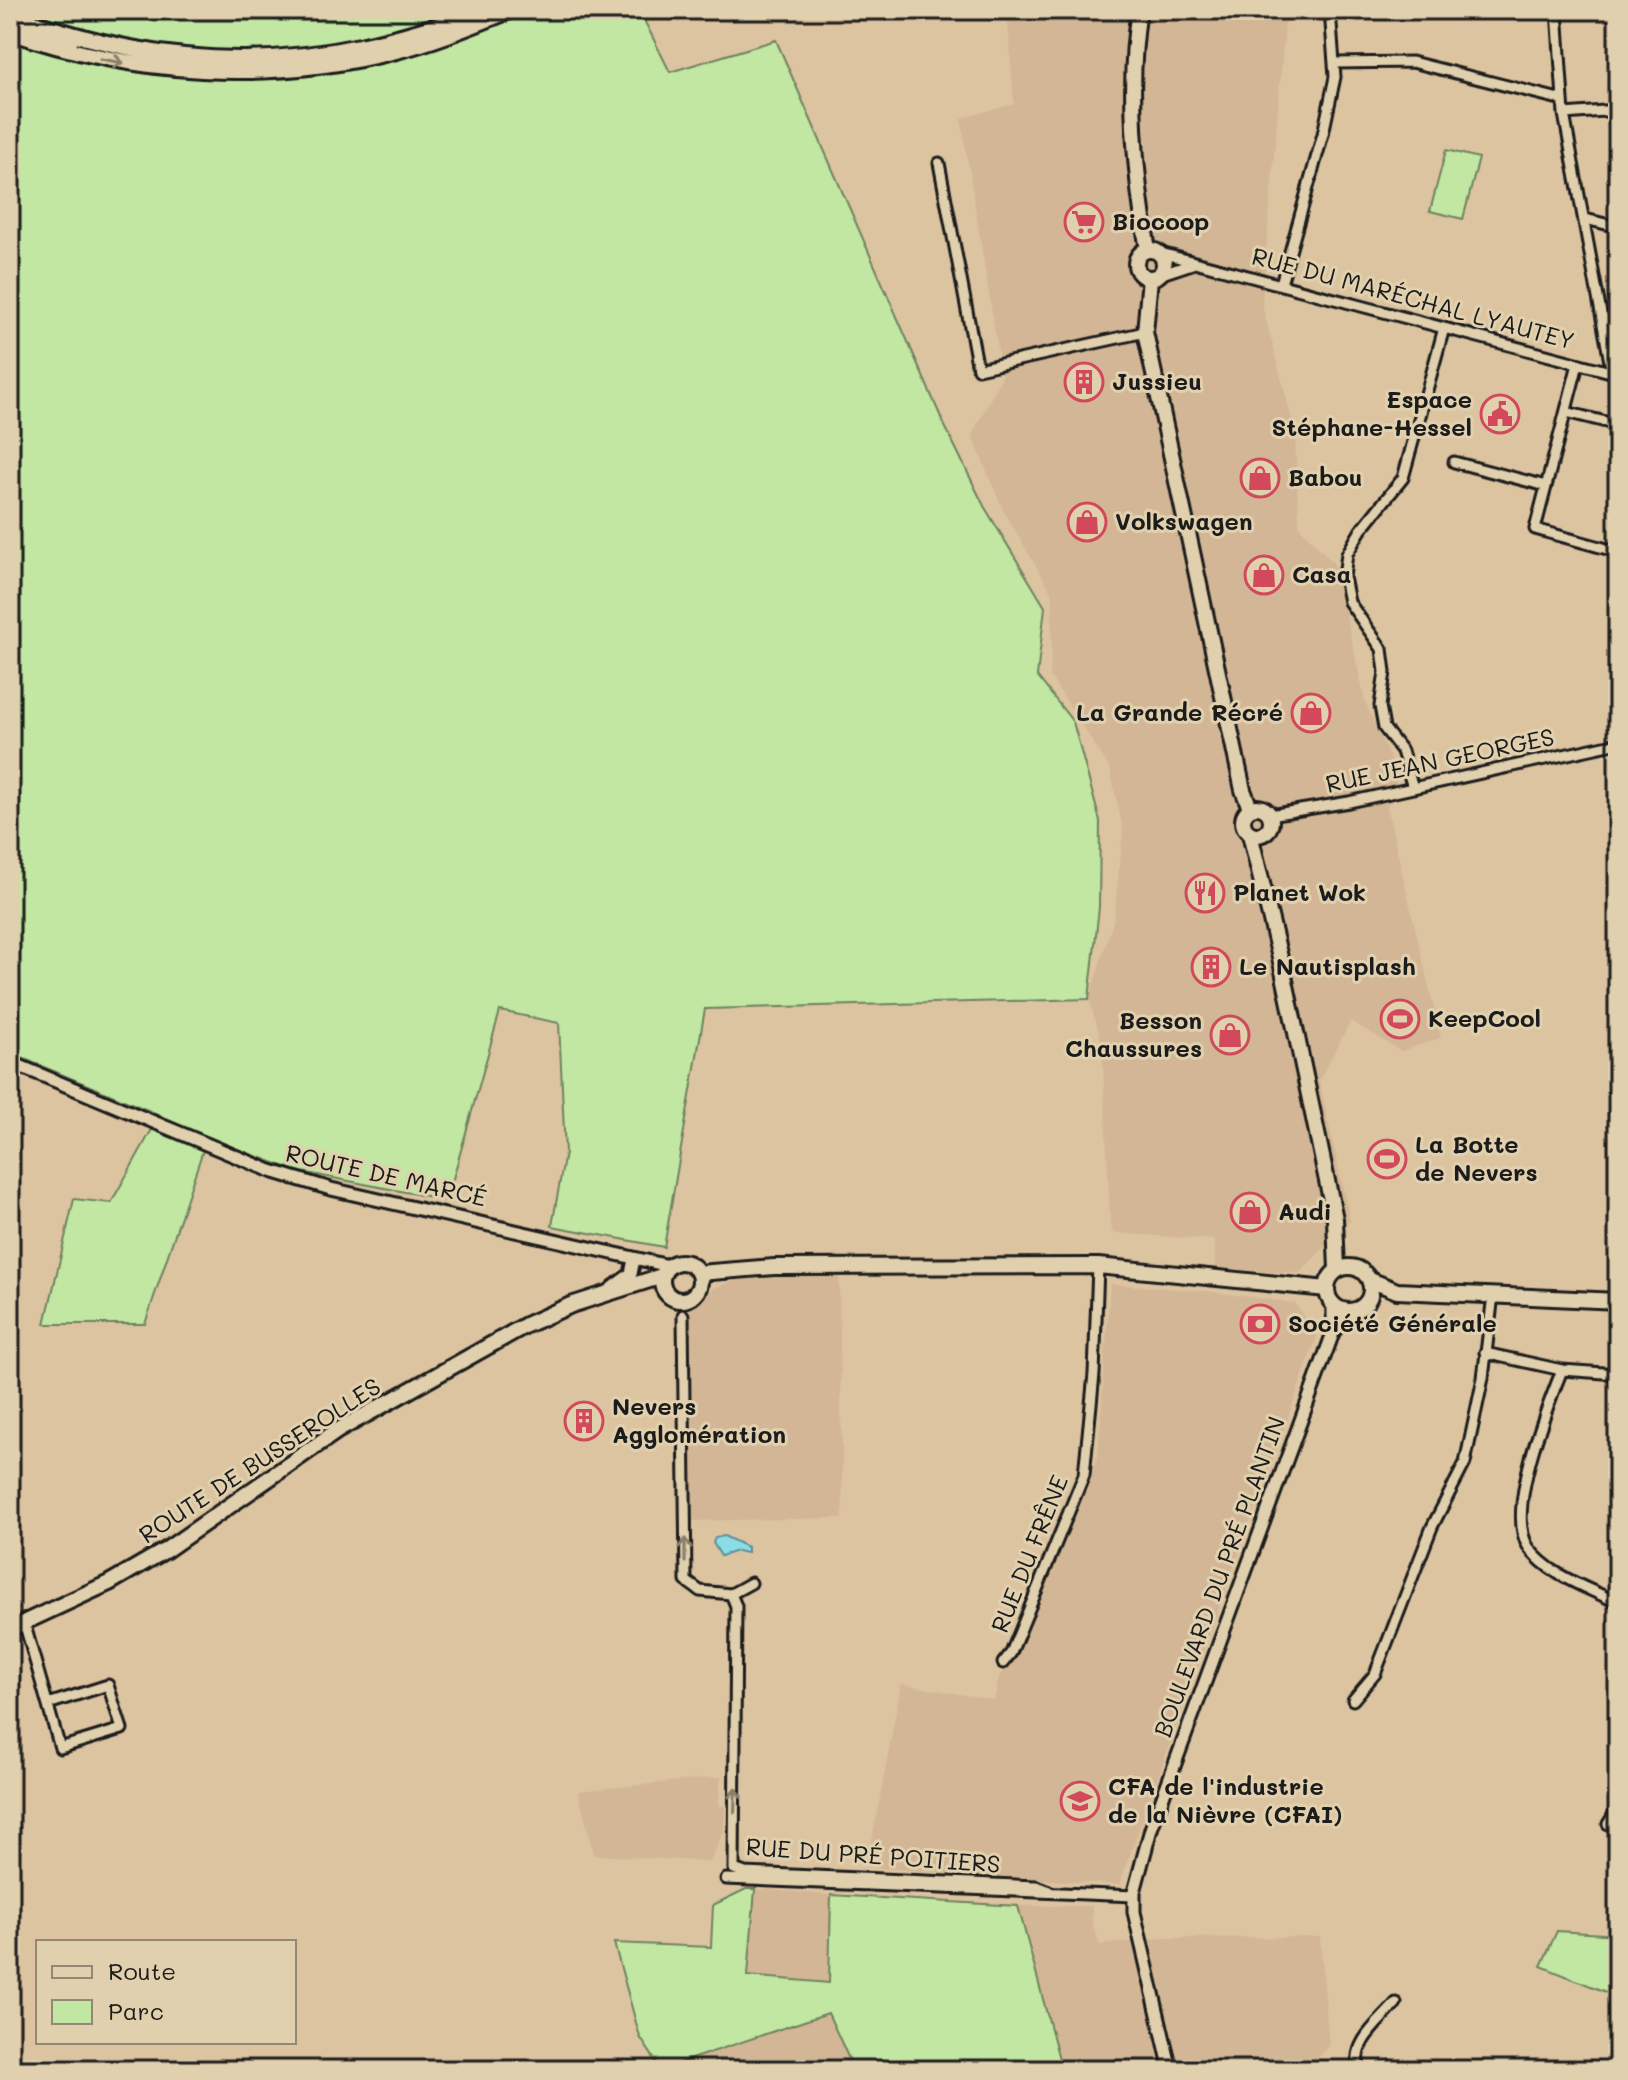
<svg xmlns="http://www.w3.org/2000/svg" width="1628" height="2080" viewBox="0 0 1628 2080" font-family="Mali,sans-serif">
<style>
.built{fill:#d3b695}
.green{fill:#c1e7a2;stroke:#6e825f;stroke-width:2}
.water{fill:#8cdce7;stroke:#5f8f96;stroke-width:2}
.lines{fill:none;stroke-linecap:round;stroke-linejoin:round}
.minor-casing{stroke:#1c1c1c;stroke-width:15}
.tertiary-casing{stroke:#1c1c1c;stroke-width:17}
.secondary-casing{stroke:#1c1c1c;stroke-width:20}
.minor{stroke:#e1d0ad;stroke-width:9}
.tertiary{stroke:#e1d0ad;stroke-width:11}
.secondary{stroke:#e1d0ad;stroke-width:14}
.oneway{stroke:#887f6c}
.labels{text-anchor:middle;stroke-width:6;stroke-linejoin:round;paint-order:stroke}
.poi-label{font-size:24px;font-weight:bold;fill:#1c1c1c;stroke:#e1d0ad;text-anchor:start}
.street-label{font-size:24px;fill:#1c1c1c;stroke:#e1d0ad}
</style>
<rect width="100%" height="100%" fill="#ddc4a1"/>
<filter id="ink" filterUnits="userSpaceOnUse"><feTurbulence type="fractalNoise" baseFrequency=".0125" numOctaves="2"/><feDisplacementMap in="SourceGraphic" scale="16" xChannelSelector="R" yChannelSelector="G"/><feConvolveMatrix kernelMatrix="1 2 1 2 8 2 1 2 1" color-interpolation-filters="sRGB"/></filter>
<g filter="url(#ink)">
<path class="built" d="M1007 10H1286L1262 304 1295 431 1299 526 1335 565 1365 701 1398 777 1387 807 1441 1038 1401 1051 1351 1021 1319 1080 1350 1221 1300 1273 1215 1269V1240L1113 1233 1110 1220 1102 1044 1089 999 1114 918 1123 830 1110 769 1050 676 1053 595 1003 510 972 435 1002 376 961 118 1014 104Z
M759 1274 839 1276 843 1518 690 1521 687 1315 693 1304 713 1288Z
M1110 1284 1206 1291 1295 1303 1317 1337 1119 1885 867 1867 901 1684 994 1700 999 1677 1023 1642 1055 1555 1098 1457Z
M721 1777 718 1806H725L724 1831 710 1862 594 1855 578 1791Z
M755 1889 831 1895 829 1983 748 1976Z
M1018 1906H1092V1922L1100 1945 1163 1938 1320 1937 1329 2046 1306 2070H1062Z
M829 2013 854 2070 661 2069Z"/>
<path class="green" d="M10 10H639L670 72 776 40 943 422 984 506 1045 607 1037 676 1073 722 1100 821 1099 907 1089 999 705 1009 664 1247 552 1226 565 1153 559 1023 500 1011 447 1200 297 1171 207 1138 145 1324H45L74 1199 111 1203 160 1115 10 1053Z
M1446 150 1479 158 1463 219 1430 211Z
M746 1889H755L748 1976 829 1983 831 1895 1018 1906 1062 2070H854L828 2013 661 2069 640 2037 614 1943 711 1947 713 1905Z
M1557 1931 1618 1935V1997L1541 1966Z"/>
<path class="water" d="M724 1536 747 1547V1553L737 1551 721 1556 713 1543 715 1538Z"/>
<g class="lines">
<g class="minor-casing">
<path id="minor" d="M1557 10 1564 114 1612 373
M1335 63 1412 62 1563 100
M1564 114 1618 110
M939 163 978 369 1145 332
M1585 219 1618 227
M1153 251 1618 374
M1159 275 1195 263
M1281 284 1323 134 1335 77 1330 10
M1603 318 1618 322
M1578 364 1535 529 1618 552
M1566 412 1618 425
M1454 462 1546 486
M1413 788 1402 751 1384 728 1380 706 1385 672 1382 649 1349 602 1344 577 1347 554 1361 530 1403 478 1444 328
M1270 815 1349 802 1618 743
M683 1315 686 1581 700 1591 731 1594 736 1606 734 1869 745 1873 1036 1886 1049 1891
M1485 1353 1562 1370 1618 1374
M1562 1370C1547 1407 1504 1513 1529 1548 1549 1576 1589 1588 1618 1603
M731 1594 751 1583
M24 1622 60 1748 122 1729 108 1685 48 1704
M1003 1663 1011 1653 1084 1475 1094 1374 1098 1266
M1353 1700 1375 1674 1432 1527 1465 1463 1483 1378 1493 1295
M1618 1808 1608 1824 1618 1828
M726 1879 1134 1896
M1360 2070C1349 2044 1381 2021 1396 2003"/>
</g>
<g class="tertiary-casing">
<path id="tertiary" d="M10 22 73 40
M10 1062 271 1171 331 1189 669 1266
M612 1288 631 1274 634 1259
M1333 1332 1353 1312
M1171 2070 1134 1912V1892L1151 1829 1333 1333V1305"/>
</g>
<g class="secondary-casing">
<path id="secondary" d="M1139 10C1127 84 1135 177 1148 250
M10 14C183 76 310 73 482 10
M10 32C135 75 268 84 396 51 436 41 474 25 512 10
M1136 264a14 14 0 1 1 28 0a14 14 0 1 1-28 0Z
M1150 278 1145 332 1243 790 1250 808
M1243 821a14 14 0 1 1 28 0a14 14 0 1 1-28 0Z
M1250 834 1282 966 1335 1219 1337 1270
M662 1281a19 19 0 1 1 38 0a19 19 0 1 1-38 0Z
M1327 1289a22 22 0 1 1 44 0a22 22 0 1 1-44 0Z
M699 1273 774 1267 1098 1266 1327 1289
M1370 1280 1397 1291 1618 1301
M10 1629 109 1583 166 1550 337 1431 526 1325 571 1305 662 1276"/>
</g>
<use href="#minor" class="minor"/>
<use href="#tertiary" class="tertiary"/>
<use href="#secondary" class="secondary"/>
</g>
<defs><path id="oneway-shaft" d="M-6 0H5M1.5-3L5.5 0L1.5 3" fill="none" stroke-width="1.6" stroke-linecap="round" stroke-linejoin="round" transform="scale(2)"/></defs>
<g class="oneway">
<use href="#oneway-shaft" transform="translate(112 61) rotate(10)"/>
<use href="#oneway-shaft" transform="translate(685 1550) rotate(-90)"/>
<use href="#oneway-shaft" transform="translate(735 1800) rotate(-88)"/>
</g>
</g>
<defs>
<g id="supermarket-ring" transform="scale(2)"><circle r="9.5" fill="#e1d0ad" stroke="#d1495b" stroke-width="1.5"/><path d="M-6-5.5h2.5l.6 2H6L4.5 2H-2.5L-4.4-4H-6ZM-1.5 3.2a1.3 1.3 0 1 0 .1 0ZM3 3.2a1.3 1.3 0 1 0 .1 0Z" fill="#d1495b"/></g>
<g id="building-ring" transform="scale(2)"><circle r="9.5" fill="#e1d0ad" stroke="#d1495b" stroke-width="1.5"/><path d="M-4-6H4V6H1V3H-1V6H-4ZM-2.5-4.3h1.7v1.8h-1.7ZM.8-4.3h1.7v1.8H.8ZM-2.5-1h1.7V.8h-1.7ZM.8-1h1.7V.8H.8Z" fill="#d1495b"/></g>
<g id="civic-ring" transform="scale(2)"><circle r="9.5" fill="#e1d0ad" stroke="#d1495b" stroke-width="1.5"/><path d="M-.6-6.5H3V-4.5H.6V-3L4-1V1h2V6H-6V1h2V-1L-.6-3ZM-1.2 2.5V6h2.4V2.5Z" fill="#d1495b"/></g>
<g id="shop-ring" transform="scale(2)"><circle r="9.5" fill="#e1d0ad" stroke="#d1495b" stroke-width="1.5"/><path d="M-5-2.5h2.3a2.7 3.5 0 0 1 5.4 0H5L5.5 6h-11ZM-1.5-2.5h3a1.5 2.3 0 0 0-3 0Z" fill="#d1495b"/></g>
<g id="restaurant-ring" transform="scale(2)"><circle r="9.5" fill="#e1d0ad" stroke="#d1495b" stroke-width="1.5"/><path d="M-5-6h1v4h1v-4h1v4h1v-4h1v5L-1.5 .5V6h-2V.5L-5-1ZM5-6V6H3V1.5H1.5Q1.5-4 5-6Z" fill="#d1495b"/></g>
<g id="stadium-ring" transform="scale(2)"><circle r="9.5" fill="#e1d0ad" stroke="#d1495b" stroke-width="1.5"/><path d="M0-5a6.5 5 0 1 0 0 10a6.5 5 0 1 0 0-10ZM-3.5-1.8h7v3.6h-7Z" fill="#d1495b"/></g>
<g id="bank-ring" transform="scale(2)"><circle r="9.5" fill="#e1d0ad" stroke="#d1495b" stroke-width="1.5"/><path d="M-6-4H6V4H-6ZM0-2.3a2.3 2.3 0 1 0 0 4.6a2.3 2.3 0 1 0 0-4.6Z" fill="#d1495b"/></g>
<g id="university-ring" transform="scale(2)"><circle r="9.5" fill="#e1d0ad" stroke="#d1495b" stroke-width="1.5"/><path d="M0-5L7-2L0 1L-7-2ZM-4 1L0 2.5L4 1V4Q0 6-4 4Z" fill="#d1495b"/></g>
</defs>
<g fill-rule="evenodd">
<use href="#supermarket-ring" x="1084" y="222"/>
<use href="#building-ring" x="1084" y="382"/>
<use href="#civic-ring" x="1500" y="414"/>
<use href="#shop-ring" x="1260" y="478"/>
<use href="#shop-ring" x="1087" y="522"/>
<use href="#shop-ring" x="1264" y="575"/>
<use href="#shop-ring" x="1311" y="713"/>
<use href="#restaurant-ring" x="1205" y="893"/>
<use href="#building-ring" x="1211" y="967"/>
<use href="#stadium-ring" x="1400" y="1019"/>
<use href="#shop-ring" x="1230" y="1035"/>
<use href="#stadium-ring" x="1387" y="1159"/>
<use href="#shop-ring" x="1250" y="1212"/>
<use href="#bank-ring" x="1260" y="1324"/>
<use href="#building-ring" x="584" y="1421"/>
<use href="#university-ring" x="1080" y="1801"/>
</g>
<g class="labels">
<g class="poi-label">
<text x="1112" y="230">Biocoop</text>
<text x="1112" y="390">Jussieu</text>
<text x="1472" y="408" text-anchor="end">Espace<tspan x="1472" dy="28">Stéphane-Hessel</tspan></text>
<text x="1288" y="486">Babou</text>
<text x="1115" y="530">Volkswagen</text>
<text x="1292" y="583">Casa</text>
<text x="1283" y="721" text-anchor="end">La Grande Récré</text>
<text x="1233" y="901">Planet Wok</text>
<text x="1239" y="975">Le Nautisplash</text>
<text x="1428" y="1027">KeepCool</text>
<text x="1202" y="1029" text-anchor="end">Besson<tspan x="1202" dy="28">Chaussures</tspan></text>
<text x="1415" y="1153">La Botte<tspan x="1415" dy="28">de Nevers</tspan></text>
<text x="1278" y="1220">Audi</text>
<text x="1288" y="1332">Société Générale</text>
<text x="612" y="1415">Nevers<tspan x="612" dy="28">Agglomération</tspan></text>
<text x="1108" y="1795">CFA de l'industrie<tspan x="1108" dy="28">de la Nièvre (CFAI)</tspan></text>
</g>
<g class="street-label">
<text transform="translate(1413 299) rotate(15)" y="8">RUE DU MARÉCHAL LYAUTEY</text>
<text transform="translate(1440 761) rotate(-12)" y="8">RUE JEAN GEORGES</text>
<text transform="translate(386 1176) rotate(13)" y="8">ROUTE DE MARCÉ</text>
<text transform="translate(260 1461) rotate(-33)" y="8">ROUTE DE BUSSEROLLES</text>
<text transform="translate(1030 1554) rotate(-68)" y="8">RUE DU FRÊNE</text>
<text transform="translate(1220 1577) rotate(-70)" y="8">BOULEVARD DU PRÉ PLANTIN</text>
<text transform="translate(873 1856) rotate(4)" y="8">RUE DU PRÉ POITIERS</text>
</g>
</g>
<rect width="1628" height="2080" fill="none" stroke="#e1d0ad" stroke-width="40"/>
<rect x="20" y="20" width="1588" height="2040" fill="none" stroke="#1c1c1c" stroke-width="3" filter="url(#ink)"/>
<rect x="36" y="1940" width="260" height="104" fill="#e1d0ad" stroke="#928873" stroke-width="2"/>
<rect x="52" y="1966" width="40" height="12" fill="#e1d0ad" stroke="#928873" stroke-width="2"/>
<text x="108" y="1980" font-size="24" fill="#1c1c1c">Route</text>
<rect x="52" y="2000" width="40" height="24" fill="#c1e7a2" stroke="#928873" stroke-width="2"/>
<text x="108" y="2020" font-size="24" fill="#1c1c1c">Parc</text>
</svg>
